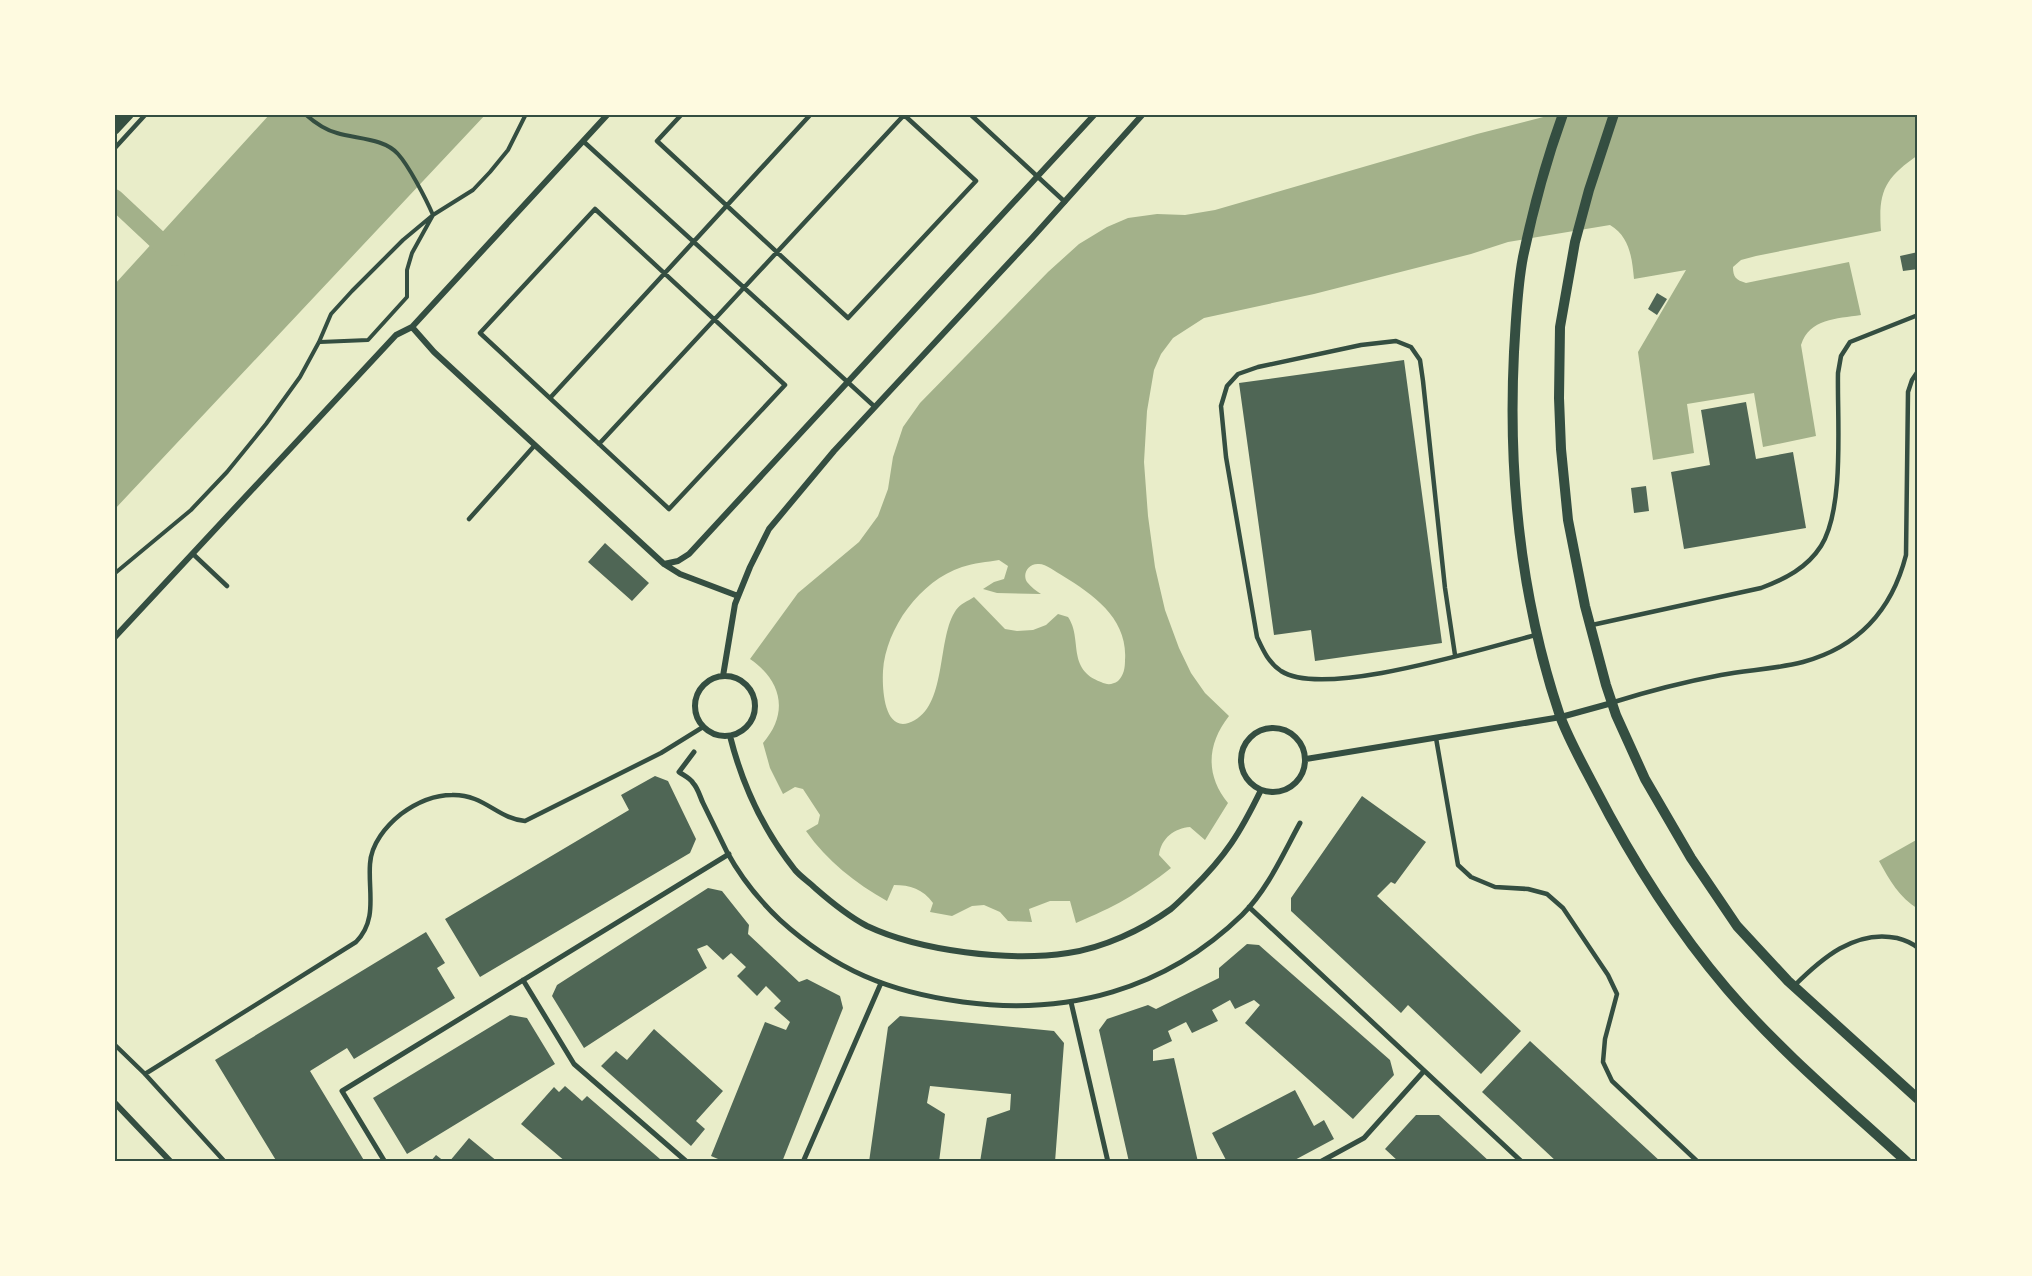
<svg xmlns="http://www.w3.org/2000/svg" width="2032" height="1276" viewBox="0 0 2032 1276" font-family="'Fira Sans',sans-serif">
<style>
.water{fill:#a3b18a;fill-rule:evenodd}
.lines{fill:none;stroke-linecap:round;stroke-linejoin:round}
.canal{stroke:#a3b18a;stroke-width:20}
.building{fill:#4f6655}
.path{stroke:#344e41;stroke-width:4}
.service{stroke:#344e41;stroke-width:4.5}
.pedestrian{stroke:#344e41;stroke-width:5}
.minor{stroke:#344e41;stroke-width:6}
.tertiary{stroke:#344e41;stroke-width:10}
.secondary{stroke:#344e41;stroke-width:12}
.neatline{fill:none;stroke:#344e41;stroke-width:2}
</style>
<rect width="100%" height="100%" fill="#e9edc9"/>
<path class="water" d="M270 114H486L114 510V285Z
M1555 114H1918V155C1885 178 1878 191 1881 231L1756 256 1741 260 1733 267C1733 277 1736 280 1746 283L1849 262 1861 315C1836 319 1810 318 1801 345L1816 436 1763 447 1754 393 1687 404 1694 453 1653 460 1638 352 1686 270 1634 279C1632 258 1630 237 1610 225L1508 242 1471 254 1314 294 1204 318 1173 338 1161 354 1154 370 1147 411 1144 462 1148 516 1155 567 1165 610 1179 648 1191 673 1205 693 1229 716C1207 744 1205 775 1228 803L1205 840 1190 827C1175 828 1161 838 1159 855L1171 868C1138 894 1114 907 1076 923L1070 901H1050L1029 909 1032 922 1008 921 1000 912 984 905 972 906 952 916 930 912 933 903C923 889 910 885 894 885L887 901C855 883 827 861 806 831L818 824 820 815 803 789 795 787 783 794 770 768 763 743C789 713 782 681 750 659L798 593 859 542 878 516 888 489 893 457 903 427 920 403 1048 272 1079 244 1107 227 1128 218 1157 214 1185 215 1215 210 1477 134ZM999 560 1008 566 1004 579 994 582 983 589 997 593 1041 594C1036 591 1031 587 1027 582 1022 574 1028 563 1039 564 1046 564 1056 572 1063 576 1094 595 1128 619 1125 660 1125 668 1124 675 1118 681 1112 685 1107 685 1101 682 1066 669 1083 639 1068 617L1058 614 1046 625 1033 630 1017 631 1005 629 974 597C968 601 960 604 956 610 937 637 947 702 915 720 884 738 882 689 883 671 886 628 920 581 962 567 974 563 987 562 999 560Z
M1918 839V909C1899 897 1890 881 1879 861Z"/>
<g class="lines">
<path class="canal" d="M114 199 175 256"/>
</g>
<path class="building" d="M1918 252V269L1903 271 1900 256Z
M1657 293 1667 299 1657 315 1648 309Z
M1404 360 1442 643 1315 661 1311 630 1274 635 1239 383Z
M1746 402 1756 459 1793 452 1806 528 1684 549 1671 472 1710 465 1701 410Z
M1646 486 1649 511 1634 513 1631 488Z
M605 543 649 583 632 601 588 562Z
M655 776 668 781 696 839 690 853 480 977 445 919 629 810 621 795Z
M1362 796 1426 842 1395 884 1391 882 1377 896 1521 1031 1481 1074 1408 1005 1401 1013 1291 911V898Z
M708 888 722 891 749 925 748 934 799 982 807 979 840 996 843 1008 782 1162H725L711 1156 765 1022 786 1030 790 1022 774 1008 781 1001 766 986 757 996 737 976 746 967 731 953 723 960 707 945 697 949 707 968 584 1048 552 996 557 985Z
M426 932 445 963 437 968 455 998 354 1059 347 1048 310 1071 365 1162H277L215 1060Z
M1247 944 1259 945 1390 1060 1394 1075 1353 1119 1245 1023 1260 1005 1254 1000 1235 1009 1230 1000 1212 1010 1218 1021 1192 1033 1186 1022 1168 1031 1172 1041 1153 1050V1061L1174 1058 1198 1162H1129L1099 1030 1107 1019 1148 1005 1156 1009 1219 978V968Z
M510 1015 527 1018 555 1064 407 1154 373 1098Z
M900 1016 1054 1031 1064 1043 1055 1162H980L987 1118 1010 1110 1011 1094 930 1086 927 1103 945 1114 939 1162H869L888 1027Z
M654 1029 723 1091 696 1121 705 1129 691 1146 601 1066 616 1051 627 1060Z
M1530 1041 1661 1162H1557L1482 1092Z
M565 1086 582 1101 587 1096 660 1159 658 1162H566L521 1124 554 1087 559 1092Z
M1295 1090 1314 1126 1324 1120 1334 1139 1291 1162H1227L1212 1133Z
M1416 1115H1439L1490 1162H1399L1385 1149Z
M469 1138 498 1162H449Z
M436 1155 445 1162H430Z"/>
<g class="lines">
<path class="path" d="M305 114C314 122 325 130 337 133 356 139 384 138 398 154 409 166 426 199 433 215L412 253 407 270V297L368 340 320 342
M114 574 191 510 227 472 266 424 300 377 319 342 331 314 352 291 403 240 433 215 473 190 490 172 508 150 526 114"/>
<path class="service" d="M682 114 657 141 848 318 976 181 903 114
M970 114 1065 202
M583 141 875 407
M114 149 146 114
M595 209 785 385 669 509 480 333Z
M550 398 811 114
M599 444 905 114
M469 519 535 445
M193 554 227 586
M1592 625 1761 588C1785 579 1807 568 1821 546 1845 508 1837 419 1838 373L1841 356 1850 342 1918 315
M1455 655 1445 588 1423 381 1420 360 1411 347 1396 341 1361 345 1258 367 1238 374 1227 386 1221 406 1226 457 1257 637C1263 650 1268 662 1281 671 1324 699 1484 648 1536 635
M1614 702C1649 691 1684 682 1721 675 1748 670 1776 669 1803 662 1858 647 1892 610 1906 555L1908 392 1912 380 1918 371
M1436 738 1458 865 1471 877 1495 887 1528 889 1547 894 1563 908 1608 975 1617 994 1605 1039 1603 1062 1612 1081 1698 1162
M1794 986C1821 959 1855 929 1897 938 1905 940 1912 943 1918 948
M114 1044 145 1074 225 1162
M145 1074 356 942C378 920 368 892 370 864 371 844 386 826 401 814 416 803 433 795 452 795 484 794 498 819 525 821L661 753 703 727"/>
<path class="pedestrian" d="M694 752 679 772C683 775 690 778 693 783 698 788 700 797 703 803 711 819 719 836 727 852 740 876 760 901 780 920 835 970 889 992 963 1002 1067 1016 1165 990 1242 915 1268 889 1283 854 1300 823
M1249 907 1522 1162
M523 980 574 1064 687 1162
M1071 1002 1108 1162
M385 1162 342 1091 729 854
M803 1162 881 983
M1320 1162 1364 1138 1424 1071"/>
<path class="minor" d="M412 327 434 352 664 564 680 574 738 596
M664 564 678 561 689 554 1095 114
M114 638 396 335 412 327 608 114
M695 706a30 30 0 1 1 60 0a30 30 0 1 1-60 0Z
M723 676 735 604 750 567 769 529 834 451 1032 238 1143 114
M1241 760a32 32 0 1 1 64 0a32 32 0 1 1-64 0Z
M730 736C742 784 764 831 795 870 801 877 809 882 815 888 831 902 848 916 867 926 920 951 1009 962 1068 953 1103 948 1142 930 1171 909 1178 903 1185 896 1191 890 1226 856 1240 833 1261 790
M1306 759 1561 717 1612 703
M114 1102 171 1162"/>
<path class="tertiary" d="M1563 114C1546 161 1533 209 1523 257 1517 288 1516 321 1514 352 1508 474 1521 600 1560 716 1569 740 1582 763 1594 786 1631 858 1674 927 1727 989 1781 1052 1846 1106 1907 1162
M1614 114 1589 190 1575 242 1560 327 1559 398 1561 449 1568 520 1585 606 1606 685 1616 715 1645 779 1691 858 1737 926 1788 981 1918 1099"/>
<path class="secondary" d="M114 129 128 114"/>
</g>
<rect width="2032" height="1276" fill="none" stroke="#fefae0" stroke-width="231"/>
<rect x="116" y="116" width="1800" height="1044" class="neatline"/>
</svg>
